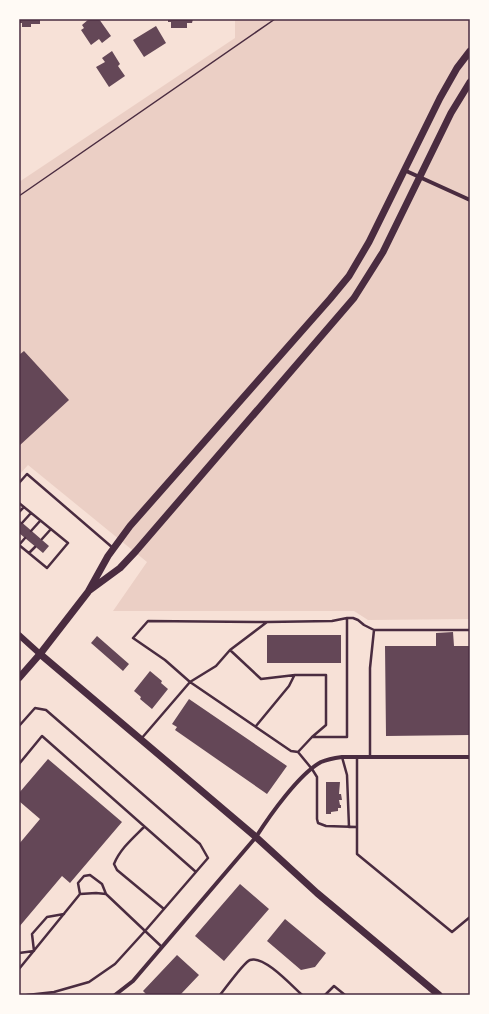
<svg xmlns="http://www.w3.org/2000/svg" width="489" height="1014" viewBox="0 0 489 1014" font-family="Roboto,sans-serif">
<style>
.green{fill:#ebcfc5}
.building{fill:#644757}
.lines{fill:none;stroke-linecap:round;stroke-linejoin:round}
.path{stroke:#4a2c40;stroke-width:1.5}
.service{stroke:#4a2c40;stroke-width:2.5}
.minor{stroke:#4a2c40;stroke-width:4}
.tertiary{stroke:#4a2c40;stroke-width:6}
.secondary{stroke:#4a2c40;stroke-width:7}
.neatline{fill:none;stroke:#4a2c40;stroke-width:1.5}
</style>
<rect width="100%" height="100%" fill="#f7e1d7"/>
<path class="green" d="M235 19H470V619L368 620 354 611H113L147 562 28 465 19 475V182L235 38Z"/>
<path class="building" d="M19 19H40V24H31V27H22V23H19Z
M89 19H99L111 36 102 43 99 39 91 45 81 30 84 28 82 25Z
M168 19H193L192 23H187V28H171V22H168Z
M156 26 166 43 144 57 133 40Z
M112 51 120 64 118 66 125 76 109 87 96 67 105 62 102 58Z
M24 351 69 400 19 446V355Z
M19 520 49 546 43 553 19 533Z
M453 632 454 646H470V735L386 736 385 646H436V633Z
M267 635H341V663H267Z
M97 636 129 664 123 671 91 643Z
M150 671 162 681 161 683 168 689 152 709 140 699 141 697 134 691Z
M189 699 287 766 267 794 175 730 177 727 172 724Z
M48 759 122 822 70 883 62 876 19 927V844L40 819 19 801V793Z
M326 782H340L339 794H341L342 800H339L340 805H341V808H338V811L331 812V814H326Z
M240 884 269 909 224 961 195 936Z
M285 919 326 953 315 967 301 970 267 941Z
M177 955 199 975 181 994 147 995 143 991Z"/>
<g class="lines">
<path class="path" d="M19 196 275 19"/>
<path class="service" d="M19 483 27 474 113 548
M19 503 68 543 47 568 19 545
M19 512 24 507
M22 523 31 513
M31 531 40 521
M42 539 51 529
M19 545 25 538
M29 553 35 547
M267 622 148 621 133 638 165 660 190 682 216 666 230 650 267 622 332 621 347 618H353L358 620 364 625 374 630
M230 650 261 679 295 675H326V725L312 737 298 752
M19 726 35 708 46 710 200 844 208 858 145 931 115 964 89 982 54 992 27 995
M256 726 289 686 294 676
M312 737H347V618
M141 739 190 682 291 751 298 752 312 769 317 777V819L318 823 326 826 357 827
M342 757 347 775 349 827
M357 757V854L452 932 470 917
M370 757V668L374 630H470
M19 764 42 736 196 872
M144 827C133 838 120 849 114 864L117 870 164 909
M106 894 96 893 80 894 78 883 84 876 90 875 102 884 106 894 162 947
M19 953 34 951 32 934 47 917 64 914
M19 969 80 894
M220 995C225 989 244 962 250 960 264 955 292 986 302 995
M325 995 334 986 345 995"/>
<path class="minor" d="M404 170 470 200
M115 995 133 981 256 837C270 815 299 774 321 762 328 759 335 758 342 757H470"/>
<path class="tertiary" d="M19 635 40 654"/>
<path class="secondary" d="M90 590 120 568 136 551 354 298 383 252 451 113 470 82
M40 654 256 837 317 893 439 995
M19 678 40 654 88 592 108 556 130 526 330 299 349 276 369 242 440 98 457 68 470 51"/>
</g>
<rect width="489" height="1014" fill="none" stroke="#fffaf5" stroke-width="40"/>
<rect x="20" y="20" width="449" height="974" class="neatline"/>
</svg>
